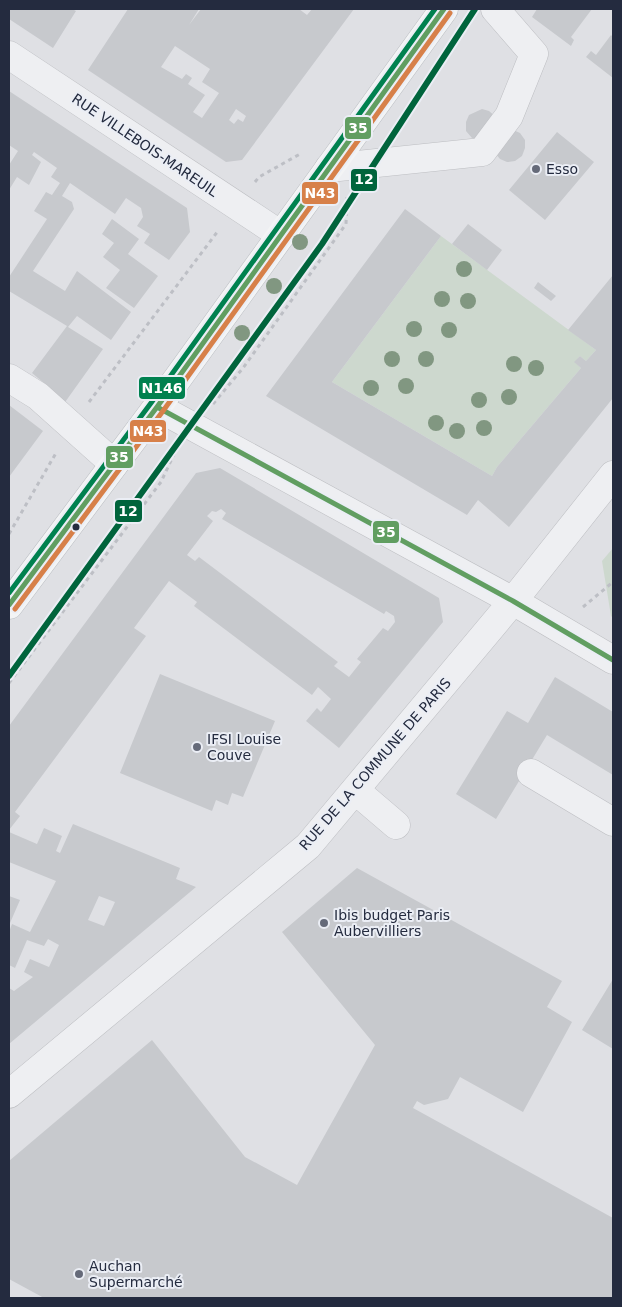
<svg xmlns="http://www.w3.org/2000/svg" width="622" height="1307" viewBox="0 0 622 1307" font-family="'DejaVu Sans',sans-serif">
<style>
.green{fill:#cdd8ce}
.building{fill:#c7c9cd;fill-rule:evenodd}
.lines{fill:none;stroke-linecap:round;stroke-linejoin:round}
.minor-casing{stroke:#bdbec2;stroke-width:29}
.major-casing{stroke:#babdc2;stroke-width:29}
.path{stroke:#bdbfc5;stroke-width:3;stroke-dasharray:4 4;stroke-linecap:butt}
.minor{stroke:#eeeff2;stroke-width:28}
.major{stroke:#f3f4f5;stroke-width:28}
.bus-1-casing{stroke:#ebeef5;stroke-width:9}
.bus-2-casing{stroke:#ebeef5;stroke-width:9}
.bus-3-casing{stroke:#ebeef5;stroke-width:9}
.bus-1{stroke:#619e61;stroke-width:5}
.bus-2{stroke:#d78049;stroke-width:5}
.bus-3{stroke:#00814f;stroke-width:5}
.metro-1-casing{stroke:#ebeef5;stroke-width:10}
.metro-1{stroke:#00643c;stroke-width:6}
.tree{fill:#819781}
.poi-dot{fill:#656a79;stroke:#ebeef5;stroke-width:2}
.bus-dot{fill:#242b3f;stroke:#ebeef5;stroke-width:2}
.labels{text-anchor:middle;stroke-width:4;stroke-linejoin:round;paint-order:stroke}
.street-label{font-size:14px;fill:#242b3f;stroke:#ebeef5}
.poi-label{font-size:14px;fill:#242b3f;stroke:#ebeef5;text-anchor:start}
.line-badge{stroke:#ebeef5;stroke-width:2}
.badge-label{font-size:14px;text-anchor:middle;font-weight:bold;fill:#fff}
</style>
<rect width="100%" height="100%" fill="#dfe0e4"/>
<path class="green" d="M441 236 596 350 586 361 580 356 575 362 581 368 497 467 492 476 332 382Z
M613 548V618L611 616 602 561Z"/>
<path class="building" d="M9 9H72L76 11 53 48 9 19Z
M128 9H199L189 25 201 9H299L307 15 312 9H354L242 160 226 162 88 70ZM175 46 210 69 202 82 219 93 202 118 193 112 205 95 188 84 192 78 186 74 182 79 161 67ZM236 109 246 116 243 122 238 119 234 124 229 120Z
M537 9H592L571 37 574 40 571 46 532 17Z
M611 35 613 37V78L586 57 591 51 596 55Z
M9 91 187 208 190 232 169 260 144 243 150 234 137 226 143 217 141 208 126 198 115 214 70 183 62 196 72 202 74 209 33 271 65 291 77 271 131 312 111 340 77 316 68 327 103 349 63 405 40 388 44 383 32 373 67 326 9 291V277L47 219 34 211 46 192 52 195 60 183 51 177 57 168 34 152 32 155 41 162 29 185 17 177 9 190V165L18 151 9 145Z
M482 109 489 111 496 117 480 142 472 138 466 131V122L469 115Z
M511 129 520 133 525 140V148L522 156 515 161 507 162 500 159 495 153Z
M557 132 594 162 545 220 509 190Z
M405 209 441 236 332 382 492 476 497 467 581 368 574 362 580 356 586 361 596 350 568 330 613 275V398L509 527 478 500 467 515 266 396Z
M112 219 139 239 128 254 158 276 134 308 106 288 120 270 103 257 114 243 102 234Z
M468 224 502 250 487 270 452 244Z
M538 282 556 296 551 301 534 288Z
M9 405 43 431 9 477Z
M220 468 439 598 443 622 339 748 306 721 317 708 321 712 331 699 318 687 312 695 194 606 197 602 169 581 134 628 146 636 15 812 20 816 9 830V726L196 473ZM221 509 226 513 222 519 384 614 386 611 394 616 395 622 388 631 383 628 357 659 361 662 349 677 334 666 338 662 199 557 195 561 187 555 213 521 207 516 212 511 216 512Z
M160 674 275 721 243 797 232 793 228 805 216 800 212 811 120 773Z
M555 677 613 712V775L547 735 496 819 456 794 507 711 528 723Z
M73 824 180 868 176 879 196 887 9 1044V988L14 991 33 977 24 972 30 959 49 967 59 945 48 939 44 946 27 940 15 968 9 965V932L12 924 30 932 56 881 9 862V832L37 844 44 828 62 836 56 851 60 853ZM99 896 115 902 104 926 88 920Z
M357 868 562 981 547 1007 572 1022 523 1112 460 1077 448 1099 424 1105 417 1101 413 1108 613 1218V1298H44L9 1279V1161L152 1040 245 1157 297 1185 375 1045 282 932Z
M9 896 20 900 10 923H9Z
M613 979V1049L582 1030Z"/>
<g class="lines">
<g class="minor-casing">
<path id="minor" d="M9 55 281 235
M329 168 482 152 509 116 534 54 495 9
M9 378 38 396 114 464
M157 407 513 601 613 660
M531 773 613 822
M355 790 396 825
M9 1094 308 846 513 601 613 475"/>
</g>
<g class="major-casing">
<path id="major" d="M9 605 157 407 444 9"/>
</g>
<path class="path" d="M255 182 259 177 300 154
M89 402 218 231
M213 404 243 368 346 224 347 197
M9 534 56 453
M583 607 613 582
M9 683 161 482 175 452"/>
<use href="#minor" class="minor"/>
<use href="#major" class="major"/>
<g class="bus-1-casing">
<path id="bus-1" d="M157 407 513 601 613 660
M9 605 157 407 444 9"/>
</g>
<g class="bus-2-casing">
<path id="bus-2" d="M15 609 163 411 450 13"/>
</g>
<g class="bus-3-casing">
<path id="bus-3" d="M9 593 151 403 435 9"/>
</g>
<use href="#bus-1" class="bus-1"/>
<use href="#bus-2" class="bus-2"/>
<use href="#bus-3" class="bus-3"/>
<g class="metro-1-casing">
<path id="metro-1" d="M9 676 322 244 475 9"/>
</g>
<use href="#metro-1" class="metro-1"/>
</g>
<g class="tree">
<circle cx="300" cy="242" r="8"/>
<circle cx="464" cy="269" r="8"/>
<circle cx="274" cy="286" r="8"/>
<circle cx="442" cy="299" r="8"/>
<circle cx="468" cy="301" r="8"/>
<circle cx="414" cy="329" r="8"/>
<circle cx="449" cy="330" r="8"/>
<circle cx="242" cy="333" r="8"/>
<circle cx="392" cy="359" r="8"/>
<circle cx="426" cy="359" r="8"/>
<circle cx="514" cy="364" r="8"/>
<circle cx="536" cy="368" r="8"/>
<circle cx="406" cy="386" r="8"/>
<circle cx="371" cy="388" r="8"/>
<circle cx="509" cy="397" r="8"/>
<circle cx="479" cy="400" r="8"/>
<circle cx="436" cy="423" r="8"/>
<circle cx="484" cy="428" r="8"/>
<circle cx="457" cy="431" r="8"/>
</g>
<g class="poi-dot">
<circle cx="536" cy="169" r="5"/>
<circle cx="197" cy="747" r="5"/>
<circle cx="324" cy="923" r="5"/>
<circle cx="79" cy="1274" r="5"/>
</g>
<circle class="bus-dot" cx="76" cy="527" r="4.5"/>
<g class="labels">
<g class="street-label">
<text transform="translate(145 145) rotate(34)" y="5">RUE VILLEBOIS-MAREUIL</text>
<text transform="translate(375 764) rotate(-49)" y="5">RUE DE LA COMMUNE DE PARIS</text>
</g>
<g class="poi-label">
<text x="546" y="174">Esso</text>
<text x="207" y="744">IFSI Louise<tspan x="207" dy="16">Couve</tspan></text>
<text x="334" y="920">Ibis budget Paris<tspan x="334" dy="16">Aubervilliers</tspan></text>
<text x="89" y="1271">Auchan<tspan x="89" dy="16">Supermarché</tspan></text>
</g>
</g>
<g class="line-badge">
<rect x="344" y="116" width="28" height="24" rx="5" fill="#619e61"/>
<rect x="350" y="168" width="28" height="24" rx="5" fill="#00643c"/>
<rect x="301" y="181" width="38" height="24" rx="5" fill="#d78049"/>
<rect x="138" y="376" width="48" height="24" rx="5" fill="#00814f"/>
<rect x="129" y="419" width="38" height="24" rx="5" fill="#d78049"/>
<rect x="105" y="445" width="29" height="24" rx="5" fill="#619e61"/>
<rect x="114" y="499" width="29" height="24" rx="5" fill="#00643c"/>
<rect x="372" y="520" width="28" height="24" rx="5" fill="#619e61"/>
</g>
<g class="badge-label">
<text x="358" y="133">35</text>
<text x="364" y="184">12</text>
<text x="320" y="198">N43</text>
<text x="162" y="393">N146</text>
<text x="148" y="436">N43</text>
<text x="119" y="462">35</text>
<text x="128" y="516">12</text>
<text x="386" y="537">35</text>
</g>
<rect width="622" height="1307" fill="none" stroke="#242b3f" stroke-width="20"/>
</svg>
